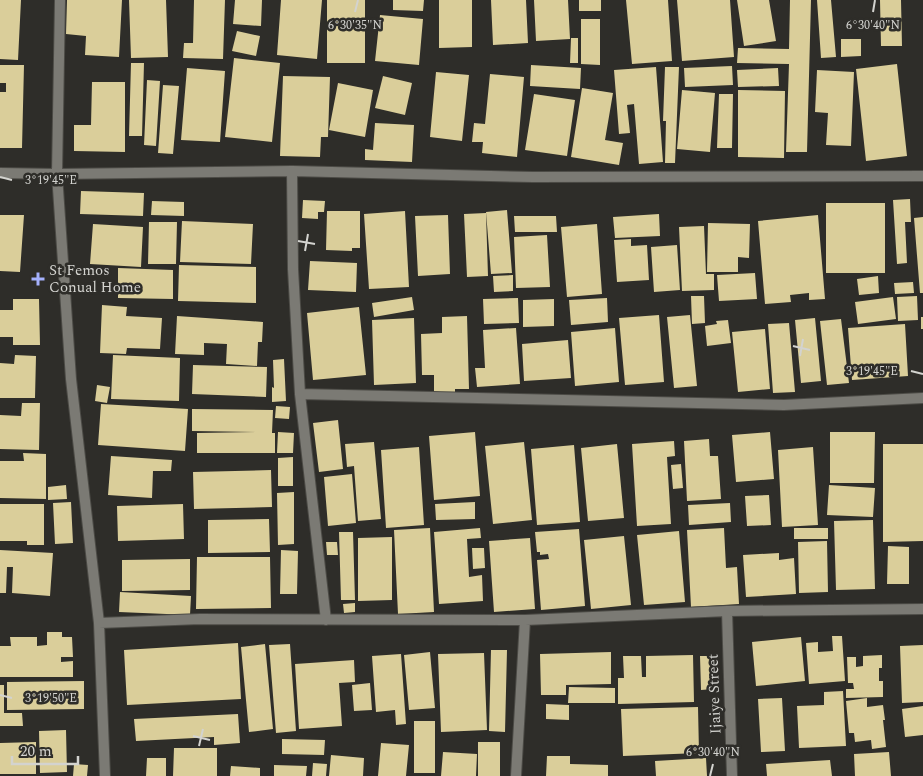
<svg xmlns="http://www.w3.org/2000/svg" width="923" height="776" viewBox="0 0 923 776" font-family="Spectral,serif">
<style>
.building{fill:#dace9a}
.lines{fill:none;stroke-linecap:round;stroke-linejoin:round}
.minor-casing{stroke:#4c4b46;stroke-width:12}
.minor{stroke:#7b7a74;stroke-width:10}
.ticks{fill:none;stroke:#d3d3cf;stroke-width:2}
.poi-dot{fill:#a5b1fc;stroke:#2e2d29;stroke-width:2}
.labels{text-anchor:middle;stroke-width:5;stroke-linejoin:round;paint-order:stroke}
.poi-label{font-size:15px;fill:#d3d3cf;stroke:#2e2d29;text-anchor:start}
.street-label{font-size:15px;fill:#d3d3cf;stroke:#2e2d29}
.ticks-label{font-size:12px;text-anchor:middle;fill:#d3d3cf;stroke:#2e2d29;stroke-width:5;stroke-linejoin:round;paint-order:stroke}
</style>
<rect width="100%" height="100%" fill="#2e2d29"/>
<path class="building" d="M0 0H21L18 60 0 59Z
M67 0H122L119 57 85 55 86 36 66 34Z
M129 0H166L168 57 131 58Z
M194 0H225L223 59 183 58 184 43H193Z
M235 0H262L261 26 233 24Z
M281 0H322L317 59 277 55Z
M327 0H365V63H327Z
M393 0H424L423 11 393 10Z
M439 0H472V47L439 48Z
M491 0H526L528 43 493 45Z
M534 0H568L570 39 536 41Z
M579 0H601V11H579Z
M626 0H668L672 61 632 64Z
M677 0H730L734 57 682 61Z
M737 0H769L776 41 744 46Z
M790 0H811L807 152H786L789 64 737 63 738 48 789 49Z
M817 0H831L836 57 821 58Z
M880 0H901L902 46H881Z
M380 15 423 19 419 65 375 61Z
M581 19H600V65L581 64Z
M237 31 260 36 256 56 232 51Z
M571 38H578V63H570Z
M841 39H861V56L841 57Z
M234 58 280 63 272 142 225 137Z
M131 63H144L142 136H129Z
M897 64 907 156 866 161 856 69Z
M0 65H24L22 148H0V92H6V83H0Z
M531 65 581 68 580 89 530 86Z
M732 66 733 85 685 87 684 68Z
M656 67 663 162 639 164 634 104 627 105 630 133 619 134 614 70Z
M665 67H679L675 163H665L666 121H663Z
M187 68 225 71 220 142 181 140Z
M778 68 779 86 738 87 737 70Z
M817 70 854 72 851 146 826 145 828 113 815 112Z
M436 72 469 75 462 141 430 137Z
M490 74 524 77 517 157 482 153 483 142H472L474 123 485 124Z
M283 76 330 77 328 137H321L320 157 280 156Z
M383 76 412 83 405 115 375 108Z
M147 80 160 81 156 146 144 145Z
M92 82H125V152L74 151V125H91Z
M338 83 373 90 365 137 329 130Z
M163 85 179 86 173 154 158 153Z
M582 88 613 93 605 140 623 143 619 165 571 157Z
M682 90 715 93 710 152 677 149Z
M738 90 785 91 784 158 738 157Z
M534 94 575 100 567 156 525 150Z
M719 94H733L732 148H717Z
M375 123 414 125 412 162 365 160V149L373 150Z
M81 191 144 193 143 216 80 214Z
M910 199 911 222H905L907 263 897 264 893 200Z
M303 200 325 201 324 212H318V219L302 218Z
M152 201 184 202V216L151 215Z
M826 203H885V273H826Z
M507 210 512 273 491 274 486 212Z
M327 211H360V248H352V251L326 250Z
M405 211 409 287 369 289 364 214Z
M486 213 488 276 467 277 464 214Z
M659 214 660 236 615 238 613 217Z
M0 215H24L20 272 0 271Z
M448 215 450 274 418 276 415 216Z
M818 215 825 299 809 300V293L790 295 791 302 765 304 758 221Z
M514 216H556L557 232H515Z
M923 217V293H920L914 218Z
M182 221 253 224 251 264 180 262Z
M149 222H177L176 264H148Z
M708 223 750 224 749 258 738 257V272H707Z
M93 224 143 227 141 267 90 264Z
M597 224 602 294 567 297 561 227Z
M704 226 706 274H714V290L682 291 679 227Z
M547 235 550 287 516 288 514 237Z
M631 239V246L647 245 649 280 617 282 614 240Z
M677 245 680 290 654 292 651 247Z
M310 261 357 263 356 292 308 290Z
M179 265 256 267V303L178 301Z
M118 268 173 270V299L118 298Z
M755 273 757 299 719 301 717 275Z
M513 275V291L494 292 493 276Z
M878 276 879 293 859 295 857 279Z
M913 282 914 293 895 294 894 283Z
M691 296H704L705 323 692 324Z
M917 296 918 320 898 321 897 297Z
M412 297 414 310 374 317 372 303Z
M893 297 896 319 858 324 855 302Z
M518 298 519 323 484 324 483 299Z
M607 298 608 322 571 325 569 300Z
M13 299H39L40 345H13V337H0V310H13Z
M554 299V326L523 327V300Z
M102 305 127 307 126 316 162 318 160 349 127 348 126 354 100 353Z
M359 307 366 375 313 380 307 313Z
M659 315 664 382 625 385 619 318Z
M690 315 697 386 674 388 667 317Z
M177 316 263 322 262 342H258L257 366 226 364 227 344 204 343V355L175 354Z
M467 316 469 389H455V392L434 393V375H422L421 334 442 333V317Z
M921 317H923V329H921Z
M414 318 416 383 374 385 372 320Z
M815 318 821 381 801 383 795 320Z
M841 319 849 383 827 385 820 321Z
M728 320 731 343 707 346 705 326 717 324 716 321Z
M789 323 795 392 773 393 768 324Z
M905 324 908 376 852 380 848 328Z
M516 328 520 384 477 387 475 368H485L483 330Z
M615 328 619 382 575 386 571 332Z
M765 329 770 389 738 392 732 332Z
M568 340 571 378 524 381 522 344Z
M15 355 36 356 35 398H0V363L14 364Z
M113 355 180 358 179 401 111 399Z
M284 359 286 401 272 402V387L274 388 273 360Z
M193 365 267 367 266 397 192 394Z
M97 385 110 387 107 403 95 401Z
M22 403H40L39 450 0 449V415L21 416Z
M101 404 188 409 185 451 98 445Z
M276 406 290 407 289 419 275 418Z
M192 409 273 410 272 433H275V453H197V433L260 432 192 431Z
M338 420 343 469 319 472 313 423Z
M278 432 294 433 293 453H277Z
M475 432 480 496 434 500 429 436Z
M770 432 774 479 736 482 732 435Z
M830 432H875L874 483H830Z
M709 439 710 456H718L721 499 687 501 684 441Z
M674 441 675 456 667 457 671 524 637 526 632 444Z
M374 442 381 519 358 521 354 466 347 467 345 444Z
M524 442 532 520 493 524 485 446Z
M617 444 624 518 588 521 581 448Z
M883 444H923V541L883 542Z
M574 445 580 522 537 525 531 449Z
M419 447 424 525 386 528 381 450Z
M813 447 818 525 782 527 778 450Z
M23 453 46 454V499L0 498V461H24Z
M111 456 172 460 171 471H153L152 498 108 495Z
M293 457V486H278V458Z
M681 464 683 488 673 489 671 465Z
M271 470 272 507 194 509 193 472Z
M352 474 356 523 328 526 324 477Z
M66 485 67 499 48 500V487Z
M829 485 875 488 873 517 827 515Z
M294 492V544L278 545 277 493Z
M769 495 771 525 747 526 745 496Z
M71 502 73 543 55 544 53 503Z
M475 502V519L436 520 435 504Z
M730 503 731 522 689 525 688 505Z
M0 504H44V545H27V541H0Z
M183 504 184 539 118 541 117 506Z
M269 519 270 552 208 553V520Z
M873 520 875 589 836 590 834 521Z
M430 528 434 612 398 614 394 530Z
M480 528 481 538 467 539 469 577 482 575 483 601 439 604 434 532Z
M724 528 726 568 737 567 739 604 691 607 687 530Z
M794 528H828V539H794Z
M579 529 585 606 541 610 537 560 549 559 548 554 540 555V552H537L535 532Z
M679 531 685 602 644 605 637 535Z
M339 532H353L355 600H341Z
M624 536 631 605 591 609 584 540Z
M392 537V600L358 601V538Z
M530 538 535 609 494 612 489 541Z
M827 541 828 592 799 593 798 542Z
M326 542H337L338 555H327Z
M888 546 909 547V584H887Z
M472 548H484L485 568 473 569Z
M0 550 53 553 50 596 12 593 13 567H7L6 593H0Z
M281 550 298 551 297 594H280Z
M779 553V560L794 558 796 594 746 597 743 555Z
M197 557H270L271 608 196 609Z
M190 559V590L122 591V560Z
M120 592 191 596 190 615 119 612Z
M355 603V612L344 613 343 604Z
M47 632H62V637H72L73 657H61V662L73 661V677H0V646H11L10 637H37V646L47 645Z
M832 636H842L845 681 809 684 806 643 818 642V652L833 651Z
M801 637 805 681 756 686 752 642Z
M238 643 241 699 127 705 124 650Z
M265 644 273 729 249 732 241 647Z
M290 644 296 731 276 733 269 645Z
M923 645V702L902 703 900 646Z
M491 650H507L505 732 489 731Z
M430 652 435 708 409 710 404 655Z
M611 652V684L566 685V695H541L540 654Z
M484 653 487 730 441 732 438 654Z
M401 654 406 724 396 725 395 710 376 712 372 656Z
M693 655 694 702 618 704V678H624L623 656H641L642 677H646V656Z
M882 655V668H879V681H883V697L846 698V689H854L853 683H848L847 657H856V667L863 666V656Z
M700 656H712L713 689 701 690Z
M354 660 355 682 339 683 342 726 299 729 295 664Z
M84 681V709L7 710V682Z
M370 683 372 710 354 711 352 685Z
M0 685H4V713H22L23 726H0Z
M569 687 615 688V703H568Z
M843 691 846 746 799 748 797 706 824 705V692Z
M782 698 785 751 761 752 758 699Z
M867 698V707L883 705 885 720H883L886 747 872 749 871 740 855 742 854 733H849L846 701Z
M546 704 569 705V720L546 719Z
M923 706V735L905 737 902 709Z
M698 707 699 753 623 756 621 709Z
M238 714 240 743 214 745V737L136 741 134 719Z
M414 721H435V773H414Z
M66 730 67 772 40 773 39 731Z
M282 739 325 740 324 755 282 754Z
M36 742V774H0V743Z
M478 742H500V776H478Z
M381 743 409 745 406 776H378Z
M174 748H217V776H173Z
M443 752 477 754 476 776H441Z
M889 752 891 776H855L854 754Z
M331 755 364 758 363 776H329Z
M547 756H570V764L608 765V776H546Z
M147 758H166V776H146Z
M706 758 707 776H656L655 761Z
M830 760 832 776H767L766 764Z
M313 763 327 764 326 776H312Z
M74 764 88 765 87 776H73Z
M274 765 307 766 306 776H274Z
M231 766 260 768V776H230Z"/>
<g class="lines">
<g class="minor-casing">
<path id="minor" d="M60 0 57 174 71 379 99 623 105 776
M292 171 293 269 300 394 784 405 923 398
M0 173 57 174 292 171 533 177 923 176
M300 394 326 620
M727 611 732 776
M99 623 200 619 525 620 727 611 923 609
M516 776 525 620"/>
</g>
<use href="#minor" class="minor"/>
</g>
<path class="ticks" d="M355 12 358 0M873 12 875 0M0 177 12 180M298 241 315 244M305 251 308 234M793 346 810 350M800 356 803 339M911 371 923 374M0 695 12 698M193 736 210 740M199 746 203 729M710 776 713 764"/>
<path class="poi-dot" d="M35.5 271.5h5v5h5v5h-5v5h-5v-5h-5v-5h5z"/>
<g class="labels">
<g class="poi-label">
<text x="49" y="275">St Femos<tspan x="49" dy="17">Conual Home</tspan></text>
</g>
<g class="street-label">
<text transform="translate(714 694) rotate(-92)" y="5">Ijaiye Street</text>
</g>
</g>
<g class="ticks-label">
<text x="355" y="29">6°30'35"N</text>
<text x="873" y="29">6°30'40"N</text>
<text x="51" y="184">3°19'45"E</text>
<text x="872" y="375">3°19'45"E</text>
<text x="51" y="702">3°19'50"E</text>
<text x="713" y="756">6°30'40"N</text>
</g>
<path d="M12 756v8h66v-8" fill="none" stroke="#d3d3cf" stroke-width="2.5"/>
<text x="20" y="756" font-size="15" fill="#d3d3cf" stroke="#2e2d29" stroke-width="4" paint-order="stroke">20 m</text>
</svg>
